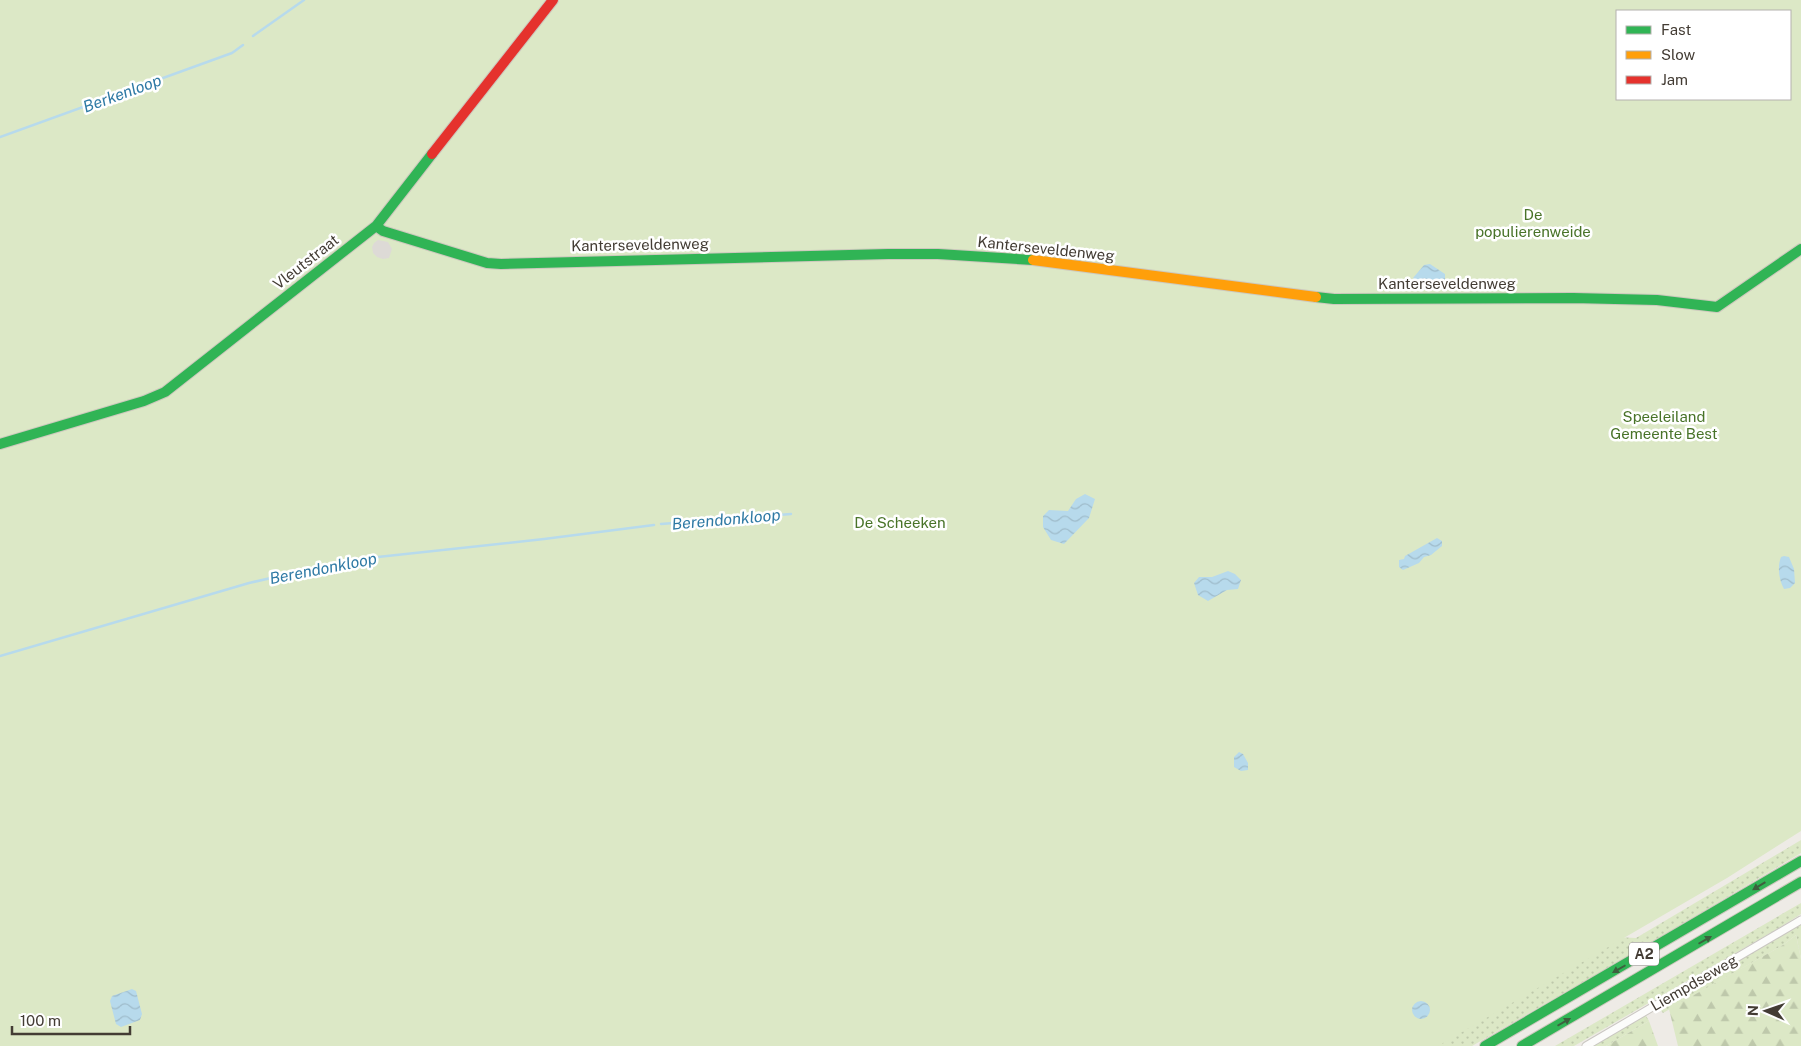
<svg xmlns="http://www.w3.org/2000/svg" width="1801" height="1046" viewBox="0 0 1801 1046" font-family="'Public Sans',sans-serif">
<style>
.grass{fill:url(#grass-dots)}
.forest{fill:url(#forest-firs)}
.green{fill:#dce8c6;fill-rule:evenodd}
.parking{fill:#dddad6}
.water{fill:url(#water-waves)}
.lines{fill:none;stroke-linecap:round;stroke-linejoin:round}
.stream{stroke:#b7daec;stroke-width:2.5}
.street-casing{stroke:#cac7c2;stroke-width:9}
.fast-casing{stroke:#cdc8bd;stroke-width:12}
.slow-casing{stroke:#cdc8bd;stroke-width:12}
.jam-casing{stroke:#cdc8bd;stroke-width:12}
.street{stroke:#fcfcfb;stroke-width:7}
.fast{stroke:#30b455;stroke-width:10}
.slow{stroke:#ff9f0a;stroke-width:10}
.jam{stroke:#e5322d;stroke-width:10}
.oneway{fill:#3d603e}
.labels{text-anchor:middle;stroke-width:5;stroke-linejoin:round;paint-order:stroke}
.shield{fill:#fff;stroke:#7b7671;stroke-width:1}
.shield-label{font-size:14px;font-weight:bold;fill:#433c34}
.park-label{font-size:15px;fill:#487328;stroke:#fff}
.street-label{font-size:15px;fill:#433c34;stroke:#fff}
.water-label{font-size:16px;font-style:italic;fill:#2e79a4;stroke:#fff}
</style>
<defs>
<pattern id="grass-dots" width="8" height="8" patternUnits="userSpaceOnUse" patternTransform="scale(1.25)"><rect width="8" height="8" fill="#dce8c6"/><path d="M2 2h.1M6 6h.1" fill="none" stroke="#bec8ab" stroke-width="1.8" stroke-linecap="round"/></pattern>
<pattern id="forest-firs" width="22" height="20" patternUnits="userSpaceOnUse" patternTransform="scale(1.25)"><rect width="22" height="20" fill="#dce8c6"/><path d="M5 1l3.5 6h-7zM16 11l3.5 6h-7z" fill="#bec8ab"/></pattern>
<pattern id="water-waves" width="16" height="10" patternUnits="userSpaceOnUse" patternTransform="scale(1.25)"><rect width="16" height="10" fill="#b7daec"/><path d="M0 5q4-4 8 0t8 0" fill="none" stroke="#9fbccb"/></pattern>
</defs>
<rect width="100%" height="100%" fill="#eeebe6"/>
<path class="grass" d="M1801 840V853L1618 962 1472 1046H1425L1616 937 1636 938Z
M1801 903V914L1779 928 1574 1046H1555Z
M1801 924V959L1796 935 1783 945 1663 1013 1658 1007Z
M1645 1014 1649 1021 1606 1046H1591Z"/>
<path class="forest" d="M1796 935 1801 959V1046H1678L1669 1009 1783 945Z
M1649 1021 1658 1046H1606Z"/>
<path class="green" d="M0 0H1801V831L1727 878 1438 1046H0ZM1617 11H1790V99H1617Z"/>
<path class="parking" d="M378 240 388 242 392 249 389 258 383 259 377 257 373 253 372 247 374 243Z"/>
<path class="water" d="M1430 264 1445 274V280L1441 283 1416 282 1413 278 1424 265Z
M1085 494 1095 499 1089 518 1064 544 1051 540 1043 527V516L1049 510 1068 511 1076 499Z
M1437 538 1442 541V546L1431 555 1424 557 1419 563 1403 570 1399 567V560L1404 559 1405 556Z
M1784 556 1789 557 1794 569 1795 583 1790 588 1784 589C1779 580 1777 567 1781 557Z
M1228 571 1235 574 1241 580 1238 589 1227 590 1208 601 1198 595 1194 583 1199 577H1212Z
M1239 752 1243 754 1248 763V770L1241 771 1234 767V757Z
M132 989 136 991 142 1014 140 1020 121 1027 116 1024 110 1001 112 996Z
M1412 1010a9 9 0 1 1 18 0a9 9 0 1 1-18 0Z"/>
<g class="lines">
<path class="stream" d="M253 36 304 0
M0 137 232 53 243 45
M661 524 791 514
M0 656 249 583 350 560 544 539 654 525"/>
<g class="street-casing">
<path id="street" d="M1586 1046 1801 920"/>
</g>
<g class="fast-casing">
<path id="fast" d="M376 226 383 231 487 263 501 264 888 254H938L1033 260
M1316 297 1334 299 1573 298 1657 300 1717 307 1801 249
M0 444 144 401 165 392 376 226 432 154
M1485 1046 1801 861
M1522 1046 1801 882"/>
</g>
<g class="slow-casing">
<path id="slow" d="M1033 260 1316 297"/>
</g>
<g class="jam-casing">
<path id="jam" d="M432 154 553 0"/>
</g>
<use href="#street" class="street"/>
<use href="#fast" class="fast"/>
<use href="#slow" class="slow"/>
<use href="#jam" class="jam"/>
</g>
<defs><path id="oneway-solid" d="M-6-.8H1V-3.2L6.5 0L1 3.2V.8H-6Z" transform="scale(1.25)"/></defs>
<g class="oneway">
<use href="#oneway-solid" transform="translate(1759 886) rotate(149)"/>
<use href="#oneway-solid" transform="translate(1705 940) rotate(-30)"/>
<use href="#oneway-solid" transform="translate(1619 969) rotate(150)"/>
<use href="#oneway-solid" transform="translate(1564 1022) rotate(-30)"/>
</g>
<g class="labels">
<rect class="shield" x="1629" y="942.5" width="30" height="23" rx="4"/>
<g class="shield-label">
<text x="1644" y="959">A2</text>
</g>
<g class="park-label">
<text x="1533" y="220">De<tspan x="1533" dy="17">populierenweide</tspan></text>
<text x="1664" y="422">Speeleiland<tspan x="1664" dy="17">Gemeente Best</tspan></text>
<text x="900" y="528">De Scheeken</text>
</g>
<g class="street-label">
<text transform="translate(640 245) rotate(-1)" y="5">Kanterseveldenweg</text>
<text transform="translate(1046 249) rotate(6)" y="5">Kanterseveldenweg</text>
<text transform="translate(306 262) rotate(-38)" y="5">Vleutstraat</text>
<text x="1447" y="289">Kanterseveldenweg</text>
<text transform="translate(1694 983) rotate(-30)" y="5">Liempdseweg</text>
</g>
<g class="water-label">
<text transform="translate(122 93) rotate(-20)" y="6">Berkenloop</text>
<text transform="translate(726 519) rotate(-5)" y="6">Berendonkloop</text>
<text transform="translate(323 568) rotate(-11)" y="6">Berendonkloop</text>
</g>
</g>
<rect x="1616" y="10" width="175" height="90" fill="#ffffff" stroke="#b4b1ae"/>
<rect x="1626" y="26" width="25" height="8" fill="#30b455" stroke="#b4b1ae"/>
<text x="1661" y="35" font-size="15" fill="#433c34">Fast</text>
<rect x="1626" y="51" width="25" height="8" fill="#ff9f0a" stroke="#b4b1ae"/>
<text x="1661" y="60" font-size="15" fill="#433c34">Slow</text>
<rect x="1626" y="76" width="25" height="8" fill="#e5322d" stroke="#b4b1ae"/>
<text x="1661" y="85" font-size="15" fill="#433c34">Jam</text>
<g transform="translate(1766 1011) rotate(272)" stroke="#ffffff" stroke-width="4" paint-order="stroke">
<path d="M0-4L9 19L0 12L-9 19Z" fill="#433c34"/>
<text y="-8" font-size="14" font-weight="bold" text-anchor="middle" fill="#433c34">N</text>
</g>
<path d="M12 1026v8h118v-8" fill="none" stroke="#433c34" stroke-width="2.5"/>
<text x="20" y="1026" font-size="15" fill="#433c34" stroke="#ffffff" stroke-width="4" paint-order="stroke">100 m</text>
</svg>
